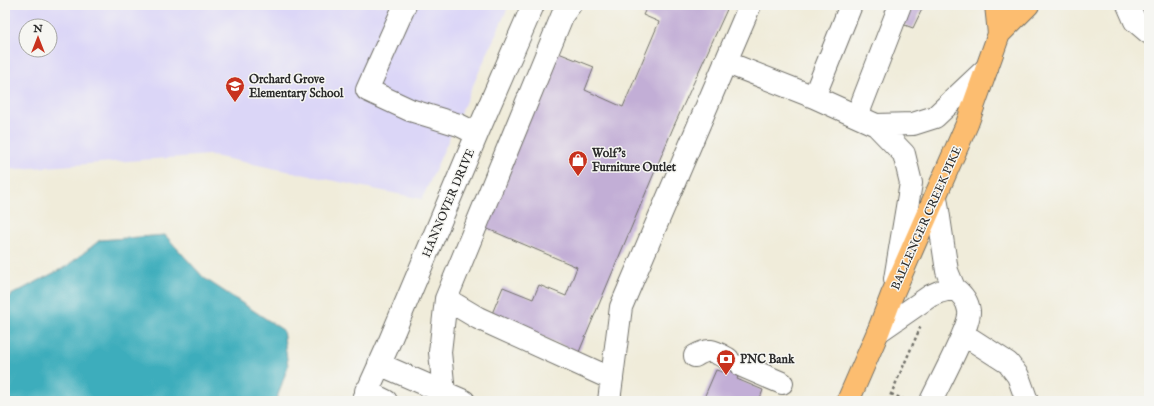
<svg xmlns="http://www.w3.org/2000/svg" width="1154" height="406" viewBox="0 0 1154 406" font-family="'IM FELL English',serif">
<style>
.built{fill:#dbd6f7;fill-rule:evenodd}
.water{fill:#3eadbc;stroke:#346c74}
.building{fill:#c2aed6}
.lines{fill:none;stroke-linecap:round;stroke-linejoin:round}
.minor-casing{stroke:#706f68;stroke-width:24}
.major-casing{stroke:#706f68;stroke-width:24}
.path{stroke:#706f68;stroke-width:2.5;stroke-dasharray:3 3;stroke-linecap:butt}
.minor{stroke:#fff;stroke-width:22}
.major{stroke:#fcbd6f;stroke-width:22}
.labels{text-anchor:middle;stroke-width:3;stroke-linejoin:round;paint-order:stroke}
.poi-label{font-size:12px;font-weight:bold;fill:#2b2b2b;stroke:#f6f6f2;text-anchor:start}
.street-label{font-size:12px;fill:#2b2b2b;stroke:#f6f6f2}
</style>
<rect width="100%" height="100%" fill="#f6f6f2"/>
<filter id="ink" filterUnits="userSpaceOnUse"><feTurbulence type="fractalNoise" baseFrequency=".025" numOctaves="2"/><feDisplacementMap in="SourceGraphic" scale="8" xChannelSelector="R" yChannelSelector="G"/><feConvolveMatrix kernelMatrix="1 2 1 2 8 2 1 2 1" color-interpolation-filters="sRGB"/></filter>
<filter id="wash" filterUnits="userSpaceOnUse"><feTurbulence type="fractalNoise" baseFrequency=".012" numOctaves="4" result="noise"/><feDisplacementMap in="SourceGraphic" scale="16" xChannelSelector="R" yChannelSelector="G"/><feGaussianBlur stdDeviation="0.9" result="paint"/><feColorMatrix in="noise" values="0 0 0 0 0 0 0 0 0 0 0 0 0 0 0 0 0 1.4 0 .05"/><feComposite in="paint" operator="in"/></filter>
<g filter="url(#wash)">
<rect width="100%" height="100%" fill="#f0ecda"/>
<path class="built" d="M5 5H509L422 199 209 155 5 170ZM26 26H50V50H26Z"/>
<path class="water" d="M165 235 204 278 283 330 288 366 276 401H5V304L11 295 67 266 100 240Z"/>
<g id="blocks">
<path class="building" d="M648 5H729L673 128 579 352 491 316 503 287 533 299 539 285 566 296 577 267 483 227 556 52 594 67 585 90 623 107 659 22 643 15Z
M910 5H924L913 28 902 24Z
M730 355 745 361 737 379 763 390 759 401 703 400 716 370 723 372Z"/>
</g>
</g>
<g filter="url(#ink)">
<use href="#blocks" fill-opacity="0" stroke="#706f68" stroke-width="1"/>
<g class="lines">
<g class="minor-casing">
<path id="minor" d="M405 5 367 90 410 110 459 125 477 134
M1128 5 1135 21 1149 33
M725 62 814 97 876 125 904 154 911 183 895 279
M814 97 851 5
M857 116 900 5
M876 125 913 124 935 117 987 68
M446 299 478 318 612 379
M878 332 930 296 939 292 954 288 947 271 936 197
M963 334 1008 363 1018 376 1027 401
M695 356C710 347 714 351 728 359
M379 364 464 401
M742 366 782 383
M366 391 386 401
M444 393 440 352 446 299 563 14 570 5
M363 401 386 350 477 134 533 5
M609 401 621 307 750 5
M931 401C939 384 971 325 969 311 968 301 962 294 954 288"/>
</g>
<g class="major-casing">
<path id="major" d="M999 34 1028 5
M848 401 878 332 892 295 967 124 999 34 996 5"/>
</g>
<path class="path" d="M891 394 908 401
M888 401 921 326"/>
<use href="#minor" class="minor"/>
<use href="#major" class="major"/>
</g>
</g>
<defs>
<g id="school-pin" transform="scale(1)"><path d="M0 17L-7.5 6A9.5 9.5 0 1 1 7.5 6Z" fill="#c8321e" stroke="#f6f6f2"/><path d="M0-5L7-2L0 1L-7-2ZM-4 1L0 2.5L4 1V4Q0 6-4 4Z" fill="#fff"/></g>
<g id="shop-pin" transform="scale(1)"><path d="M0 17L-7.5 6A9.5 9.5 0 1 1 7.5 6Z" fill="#c8321e" stroke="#f6f6f2"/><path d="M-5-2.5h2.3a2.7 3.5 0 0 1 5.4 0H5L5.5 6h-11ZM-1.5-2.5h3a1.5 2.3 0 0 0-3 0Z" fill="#fff"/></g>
<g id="bank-pin" transform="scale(1)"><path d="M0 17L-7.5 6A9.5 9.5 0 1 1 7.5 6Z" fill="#c8321e" stroke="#f6f6f2"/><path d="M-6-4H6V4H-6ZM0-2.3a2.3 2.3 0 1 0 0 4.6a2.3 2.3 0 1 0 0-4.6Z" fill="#fff"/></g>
</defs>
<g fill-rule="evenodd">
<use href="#school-pin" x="235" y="86"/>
<use href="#shop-pin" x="578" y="160"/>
<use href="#bank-pin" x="726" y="359"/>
</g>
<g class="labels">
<g class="poi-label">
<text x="249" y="83">Orchard Grove<tspan x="249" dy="14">Elementary School</tspan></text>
<text x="592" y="157">Wolf's<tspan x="592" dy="14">Furniture Outlet</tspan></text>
<text x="740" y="363">PNC Bank</text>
</g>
<g class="street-label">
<text transform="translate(448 203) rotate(-67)" y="4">HANNOVER DRIVE</text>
<text transform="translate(926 218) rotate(-66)" y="4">BALLENGER CREEK PIKE</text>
</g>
</g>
<rect width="1154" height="406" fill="none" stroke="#f6f6f2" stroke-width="20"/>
<g transform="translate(38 38)"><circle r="19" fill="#f6f6f2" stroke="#a5a5a2"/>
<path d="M0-3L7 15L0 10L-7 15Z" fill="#c8321e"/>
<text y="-6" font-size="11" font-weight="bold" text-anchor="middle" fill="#2b2b2b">N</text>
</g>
</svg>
